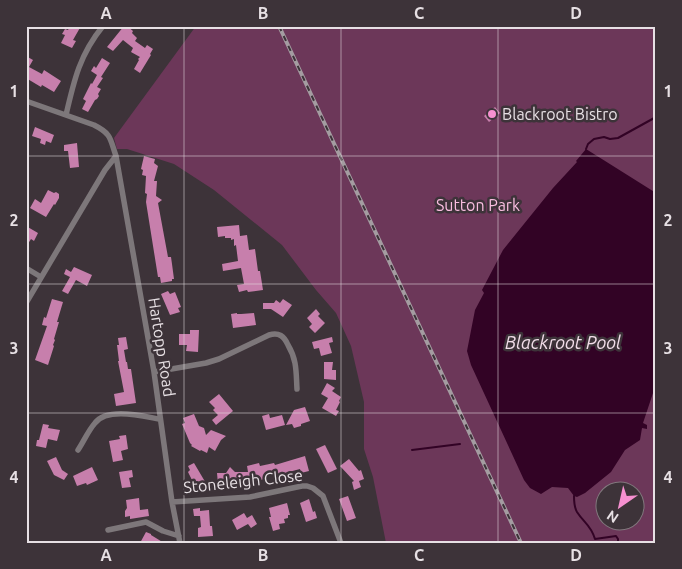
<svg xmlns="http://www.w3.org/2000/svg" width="682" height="569" viewBox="0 0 682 569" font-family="Ubuntu,sans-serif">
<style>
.green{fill:#6c3759;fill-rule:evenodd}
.water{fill:#320325}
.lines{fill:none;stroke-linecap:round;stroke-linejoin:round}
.stream{stroke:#320325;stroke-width:2}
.building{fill:#c77fac}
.minor{stroke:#7d777a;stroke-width:5.5}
.rail-casing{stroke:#a49ca1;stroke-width:4}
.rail{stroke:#3d3339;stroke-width:2;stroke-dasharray:5.5;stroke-linecap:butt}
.grid{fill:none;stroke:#e7e0e4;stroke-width:1;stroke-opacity:0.55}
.poi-dot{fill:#f690d0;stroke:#3d3339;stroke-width:2}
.labels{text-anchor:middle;stroke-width:5;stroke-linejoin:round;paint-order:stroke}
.poi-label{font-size:16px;fill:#e7e0e4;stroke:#3d3339;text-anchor:start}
.park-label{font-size:16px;fill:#fabee1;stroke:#3d3339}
.street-label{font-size:16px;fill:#e7e0e4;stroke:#3d3339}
.water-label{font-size:18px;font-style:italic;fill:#f2dde9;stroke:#3d3339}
.neatline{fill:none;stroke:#e7e0e4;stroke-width:2}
.grid-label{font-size:16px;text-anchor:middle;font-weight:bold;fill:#e7e0e4}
</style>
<rect width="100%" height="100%" fill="#3d3339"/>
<path class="green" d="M196 26H656V543H386L373 477 364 449V402L351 346 336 313 316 290 282 245 214 190 174 164 127 149H117L114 138ZM604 492H634V522H604Z"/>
<path class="water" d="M586 149 656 193V384L643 423 647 425V429L642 428 640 440 625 450 611 472 585 493 577 497 574 496 568 488 552 487 541 494 530 488 524 480 471 365 467 351 475 310 484 293 482 290 503 250 553 188 577 162 576 161Z"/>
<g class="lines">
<path class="stream" d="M586 149 588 144 594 139 604 137 610 139 618 138 656 117
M412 450 460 444
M574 496C574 501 574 507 577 512 584 523 591 525 595 539L616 536 618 539V543"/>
</g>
<path class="building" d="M70 26H81L73 40 76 41 72 48 61 43 65 35 62 34 65 29 68 30Z
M124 26H127L133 31 132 33 137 38 135 41 145 48 147 45 153 49 150 54 151 55 140 73 134 69 139 60 138 59 140 57 131 52 133 48 123 40 113 51 107 47Z
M26 56 33 60 29 67 42 74 44 70 61 81 54 92 42 85 41 87 26 78Z
M102 58 110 63 101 77 103 78 97 87 101 89 98 94 99 96 97 99 95 100 88 112 82 109 86 101 83 99 91 83 92 84 97 75 91 71 94 66 96 68Z
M495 107 500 113 489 122 484 116Z
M35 127 54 135 51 143 46 141 45 145 40 143 41 139 32 136Z
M77 143 79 167 70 168 68 151H64V145Z
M144 156 155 159 154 163 158 166 154 181H157L156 196 162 200 158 203 168 257H171L172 264 174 279H172V281L161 283 160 277H158L146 202 147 194 145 193 146 176 142 175 143 170 141 169Z
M48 190 54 193 56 192 59 194V198L55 205 54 204 46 217 30 208 35 199 41 203Z
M239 225 240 236 247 235 249 250 255 249 258 271H260L263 290 248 292 247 290 239 292 237 285 244 284 241 268 223 271 222 264 238 261 236 245 234 246V239L231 240V238H225V236L218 237 217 227Z
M26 226 38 233 34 241 31 239 26 247Z
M74 267 92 275 87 286 76 280 68 294 62 291 70 277 64 274 66 269 71 272Z
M168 291 170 294 175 292 181 307 178 308 180 312 170 315 161 294Z
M52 299 63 302 57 322H59L54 339 55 340 53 345 54 346 48 365 35 360 47 326 42 325 44 317 46 318Z
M283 299 292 305 283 317 271 309H263V303H274L276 300 280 303Z
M316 309 320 314 318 316 325 323 315 333 309 327 312 324 307 318Z
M237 313V314H241L254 313 256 325 233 328 231 314Z
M190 330H199L198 352 186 351 187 345H179V334H190Z
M126 337 128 349 124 350 126 362H127L128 369H131L136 403 116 406 114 394 124 392 118 361H119L117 345H119L118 338Z
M332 337 333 342 329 343 332 353 321 356 319 348 314 349 312 342Z
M324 362H333L332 370H336V380L324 379Z
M327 383 335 388 332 391 341 397 339 401 340 402 336 410 339 411 336 416 322 408 328 398 321 394Z
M219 394 233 411 216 425 212 420 218 415 213 410 215 408 209 402Z
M305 407 310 421 301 424V426L294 428 292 424 286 425 294 410Z
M194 414 199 426 204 428 206 435 211 430 226 436 221 440 215 451 209 447 207 453 201 450 200 451 191 446 192 445 190 443 182 424 185 423 183 418Z
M269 414 270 418 282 415 285 425 266 430 262 416Z
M43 424 49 425 48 428 60 430 57 441 48 439 46 448 36 446 37 440H39Z
M126 435 128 449 121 451 123 460 113 462 109 441 120 439 119 436Z
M325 445 337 469 328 473 316 449Z
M305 456 309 471 301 473 300 469 285 473 265 477V479L247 483V486H240V481L218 484 217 473H226L230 467 235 472H248L247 466 259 463 260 466 274 463 275 465Z
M56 457 62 470 68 474 64 480 54 475 47 461Z
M349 459 359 471 361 470 364 479 359 481 361 487 354 490 352 482 354 481 340 466Z
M194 463 207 485 199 489 194 481 193 482 188 472 190 470 188 466Z
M92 467 98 480 87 485 86 483 77 486 73 476Z
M132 470 133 477 129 478 131 487 122 488 119 472Z
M348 496 356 518 347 521 339 499Z
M139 498 140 510 148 509 149 516 130 519V516L125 517V511L127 508 126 500Z
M309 499 313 512 315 511 317 518 306 522 300 503Z
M287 503 290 515H288V518L284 519 285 523 279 524 280 529 273 531 269 517H271L269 508Z
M200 508V511L209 510 210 526H212L213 536 198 537V528L201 527 200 516H194L193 509Z
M244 513 247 518 252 515 257 524 251 528 248 524 237 530 232 520Z
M146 532 151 534V535L164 543H140Z"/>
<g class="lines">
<path class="minor" d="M26 101 94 125C112 134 110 139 116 156L154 372 172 502 180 543
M66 115C74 80 80 54 103 26
M26 268 41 277
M26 303 105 170 116 156
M154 372 206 363 219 359 269 335C279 332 284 336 288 345 297 360 296 372 297 389
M78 450C84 441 88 431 95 423 107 407 142 416 159 419
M172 502 250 497 302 486H307L313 488 323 496 341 543
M108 530 146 522 163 531 179 536"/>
<g class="rail-casing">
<path id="rail" d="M279 26 521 543"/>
</g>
<use href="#rail" class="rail"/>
</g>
<path class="grid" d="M184 26V543M341 26V543M498 26V543M26 156H656M26 284H656M26 413H656"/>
<circle class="poi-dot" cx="492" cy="114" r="5"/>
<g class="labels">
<g class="poi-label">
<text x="502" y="120">Blackroot Bistro</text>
</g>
<g class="park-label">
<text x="478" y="211">Sutton Park</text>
</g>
<g class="street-label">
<text transform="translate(162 347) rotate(81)" y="6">Hartopp Road</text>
<text transform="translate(243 481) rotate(-6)" y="6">Stoneleigh Close</text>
</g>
<g class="water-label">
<text x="563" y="349">Blackroot Pool</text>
</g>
</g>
<rect width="682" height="569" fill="none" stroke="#3d3339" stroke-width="55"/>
<g transform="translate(620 506) rotate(214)"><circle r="24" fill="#3d3339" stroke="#81787d"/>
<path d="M0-4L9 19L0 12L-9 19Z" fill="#f690d0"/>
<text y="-8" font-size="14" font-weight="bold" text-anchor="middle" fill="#e7e0e4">N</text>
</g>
<rect x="28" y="28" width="626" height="514" class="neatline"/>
<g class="grid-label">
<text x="106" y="19">A</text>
<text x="263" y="19">B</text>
<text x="419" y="19">C</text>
<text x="576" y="19">D</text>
<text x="14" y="97">1</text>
<text x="668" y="97">1</text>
<text x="14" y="226">2</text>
<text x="668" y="226">2</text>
<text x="14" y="354">3</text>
<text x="668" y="354">3</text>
<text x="14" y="483">4</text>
<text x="668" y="483">4</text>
<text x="106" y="561">A</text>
<text x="263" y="561">B</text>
<text x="419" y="561">C</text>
<text x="576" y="561">D</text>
</g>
</svg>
